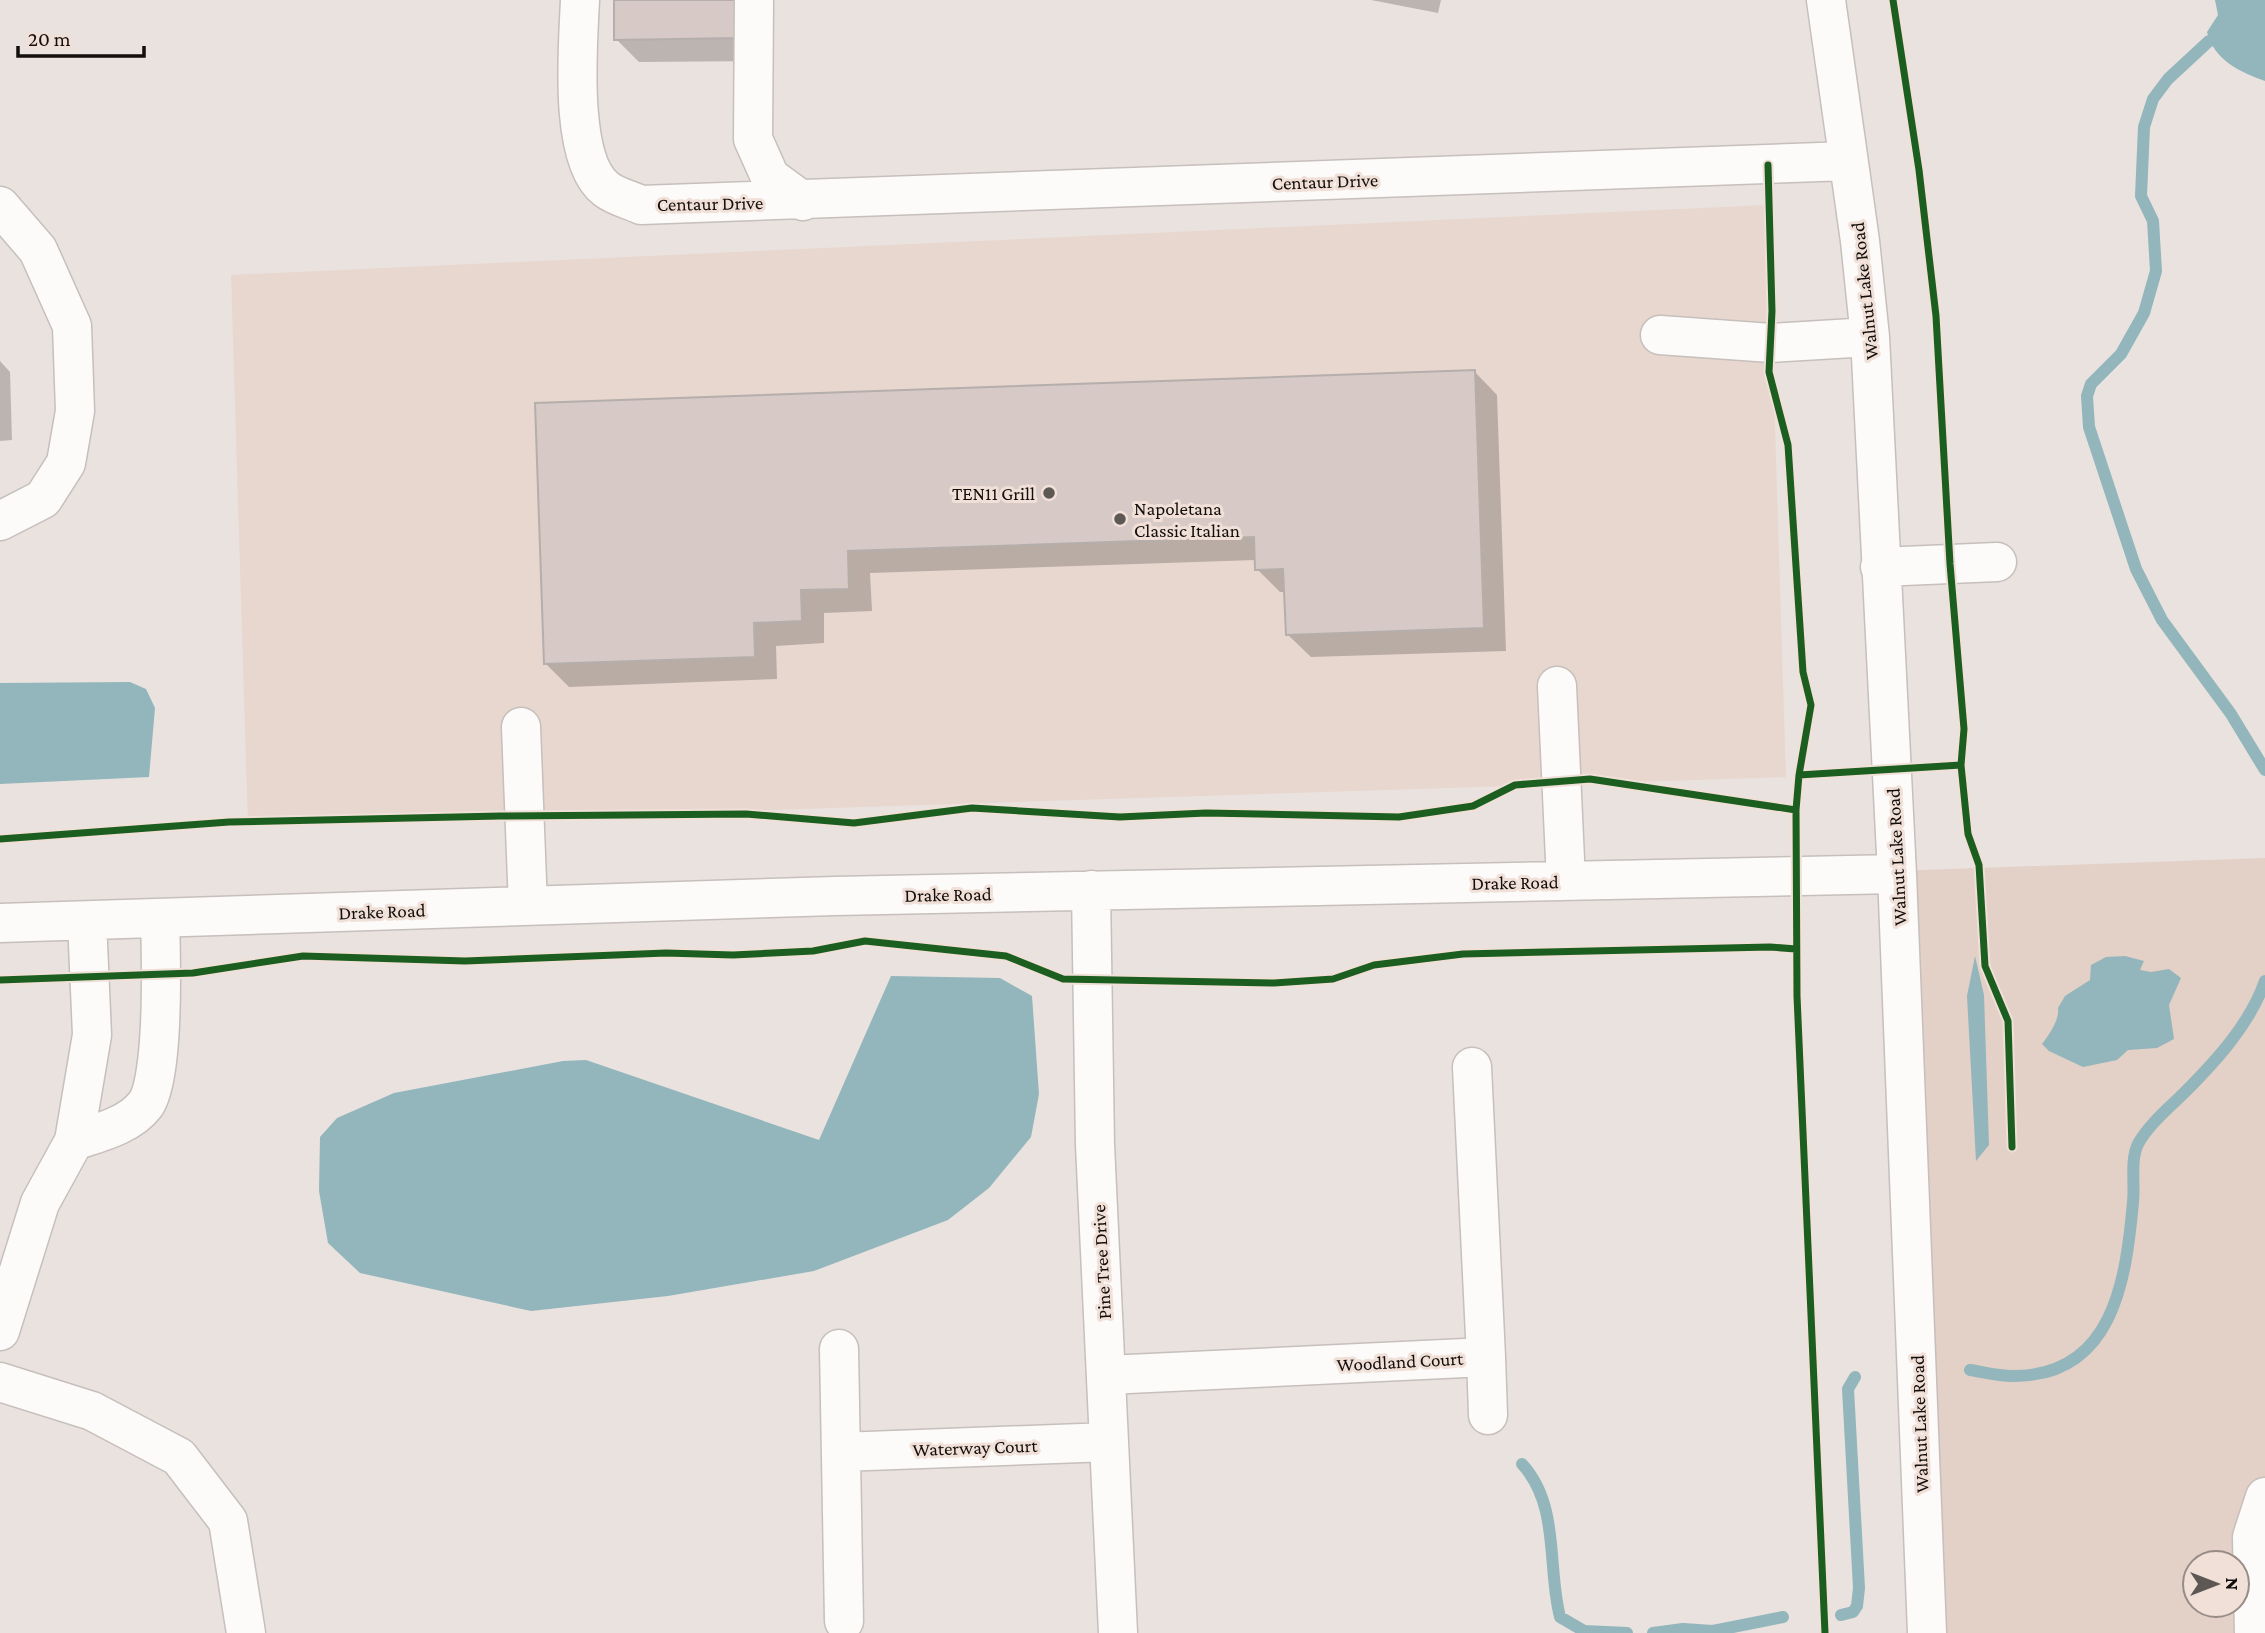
<svg xmlns="http://www.w3.org/2000/svg" width="2265" height="1633" viewBox="0 0 2265 1633" font-family="'Crimson Pro',serif">
<style>
.built{fill:#e8d7cf}
.green{fill:#e3d0c7;fill-rule:evenodd}
.water{fill:#92b6bb}
.shadow{fill:#0003}
.lines{fill:none;stroke-linecap:round;stroke-linejoin:round}
.stream{stroke:#92b6bb;stroke-width:12}
.building{fill:#d6c9c6;stroke:#b5aeab;stroke-width:2}
.minor-casing{stroke:#c6bfbb;stroke-width:41}
.minor{stroke:#fcfbfa;stroke-width:38}
.cycleway-casing{stroke:#f0e0d8;stroke-width:11}
.cycleway{stroke:#1b5e20;stroke-width:7}
.poi-dot{fill:#5e5855;stroke:#f0e0d8;stroke-width:2.5}
.labels{text-anchor:middle;stroke-width:6;stroke-linejoin:round;paint-order:stroke}
.street-label{font-size:19px;fill:#130e0b;stroke:#f0e0d8}
.poi-label{font-size:19px;fill:#130e0b;stroke:#f0e0d8;text-anchor:end}
</style>
<rect width="100%" height="100%" fill="#eae2de"/>
<path class="built" d="M1768 205 1786 777 248 827 231 275Z"/>
<path class="green" d="M2265 858V1633H1929L1894 871ZM2195 1563H2237V1605H2195Z"/>
<path class="water" d="M2215 0H2265V81C2240 72 2214 60 2207 32L2218 15Z
M130 682 146 689 155 708 149 777 0 784V683Z
M1975 956 1984 995 1989 1145 1976 1161 1967 996Z
M2125 956 2144 961 2140 970 2151 972 2169 969 2181 978 2169 1005 2174 1039 2157 1048 2128 1050 2117 1060 2083 1067 2049 1051 2042 1044C2049 1035 2060 1019 2058 1008L2065 996 2090 980 2091 965 2106 957Z
M891 976 1000 978 1032 996 1039 1094 1031 1137 989 1188 948 1220 814 1271 668 1296 531 1311 360 1273 328 1243 319 1191 320 1137 337 1118 394 1093 563 1061 586 1060 819 1140Z"/>
<path class="shadow" d="M616 0H762L763 61 639 62 616 39Z
M1371 0H1441L1438 13Z
M0 361 10 372 12 440 0 441Z
M1474 371 1497 395 1506 651 1311 657 1287 634 1286 592H1280L1257 569 1256 560 870 573 872 611 824 613V643L776 646 777 679 569 687 546 664 537 404Z"/>
<g class="lines">
<path class="stream" d="M2209 41 2168 79 2153 99 2144 127 2141 196 2153 221 2156 271 2144 313 2121 354 2091 384 2087 396 2089 427 2136 569 2162 620 2231 714 2265 770
M1970 1370C1983 1372 1998 1376 2012 1376 2113 1377 2126 1281 2133 1202 2135 1184 2130 1160 2138 1144 2149 1124 2169 1108 2185 1092 2216 1061 2250 1024 2265 981
M1522 1464C1560 1505 1547 1567 1560 1617L1584 1631 1627 1633
M1841 1615 1853 1612 1857 1606 1859 1588 1848 1389 1855 1377
M1653 1633 1683 1629 1713 1631 1783 1617"/>
</g>
<path class="building" d="M614 0H740V38L614 40Z
M1475 370 1484 628 1286 635 1283 569 1255 570 1254 537 848 551 849 589 801 590 802 621 754 623 755 657 544 664 535 403Z"/>
<g class="lines">
<g class="minor-casing">
<path id="minor" d="M580 0C578 45 568 160 606 189 616 197 631 200 641 205L1848 161
M754 0 753 139 770 177 803 201
M1826 0 1860 241 1870 337 1897 874 1927 1633
M0 206 38 250 72 326 75 411 66 463 43 499 0 521
M1660 335 1771 343 1870 337
M1880 567 1997 562
M1557 686 1566 881
M521 727 528 906
M1091 890 1095 1145 1118 1633
M87 921 92 1035 74 1141C97 1133 129 1126 145 1105 165 1080 161 953 160 918
M0 923 835 896 1897 874
M0 1331 40 1203 74 1141
M839 1349 844 1621
M1486 1357 1488 1415
M1107 1375 1486 1357 1472 1067
M0 1382 92 1411 179 1457 228 1521 246 1633
M841 1452 1108 1442
M2254 1633 2252 1537 2265 1497"/>
</g>
<use href="#minor" class="minor"/>
<g class="cycleway-casing">
<path id="cycleway" d="M1893 0 1919 170 1936 316 1950 564 1964 729 1961 765 1968 834 1979 865 1985 966 2008 1021 2012 1147
M1768 165 1772 311 1769 372 1788 445 1803 672 1811 705 1799 775
M1796 810 1797 996 1825 1633
M0 839 229 822 500 816 746 814 854 823 972 808 1120 817 1206 813 1399 817 1473 806 1515 785 1590 779 1796 810 1799 775 1961 765
M0 980 193 973 303 956 465 961 666 953 733 955 813 951 865 941 1006 956 1063 979 1274 983 1333 979 1374 965 1463 954 1770 947 1796 949"/>
</g>
<use href="#cycleway" class="cycleway"/>
</g>
<g class="poi-dot">
<circle cx="1049" cy="493" r="7"/>
<circle cx="1120" cy="519" r="7"/>
</g>
<g class="labels">
<g class="street-label">
<text transform="translate(1325 181) rotate(-2)" y="7">Centaur Drive</text>
<text transform="translate(710 203) rotate(-1)" y="7">Centaur Drive</text>
<text transform="translate(1864 291) rotate(-96)" y="7">Walnut Lake Road</text>
<text transform="translate(1896 857) rotate(-93)" y="7">Walnut Lake Road</text>
<text transform="translate(1515 882) rotate(-1)" y="7">Drake Road</text>
<text transform="translate(948 894) rotate(-1)" y="7">Drake Road</text>
<text transform="translate(382 911) rotate(-2)" y="7">Drake Road</text>
<text transform="translate(1101 1262) rotate(-93)" y="7">Pine Tree Drive</text>
<text transform="translate(1400 1361) rotate(-3)" y="7">Woodland Court</text>
<text transform="translate(1919 1424) rotate(-92)" y="7">Walnut Lake Road</text>
<text transform="translate(975 1447) rotate(-2)" y="7">Waterway Court</text>
</g>
<g class="poi-label">
<text x="1035" y="500">TEN11 Grill</text>
<text x="1134" y="515" text-anchor="start">Napoletana<tspan x="1134" dy="22">Classic Italian</tspan></text>
</g>
</g>
<g transform="translate(2216 1584) rotate(90)"><circle r="33" fill="#f0e0d8" stroke="#988c86" stroke-width="2"/>
<path d="M0-5L12 26L0 18L-12 26Z" fill="#5e5855"/>
<text y="-10" font-size="19" font-weight="bold" text-anchor="middle" fill="#130e0b">N</text>
</g>
<path d="M18 46v10h126v-10" fill="none" stroke="#130e0b" stroke-width="3.5"/>
<text x="28" y="46" font-size="21" fill="#130e0b" stroke="#f0e0d8" stroke-width="5" paint-order="stroke">20 m</text>
</svg>
